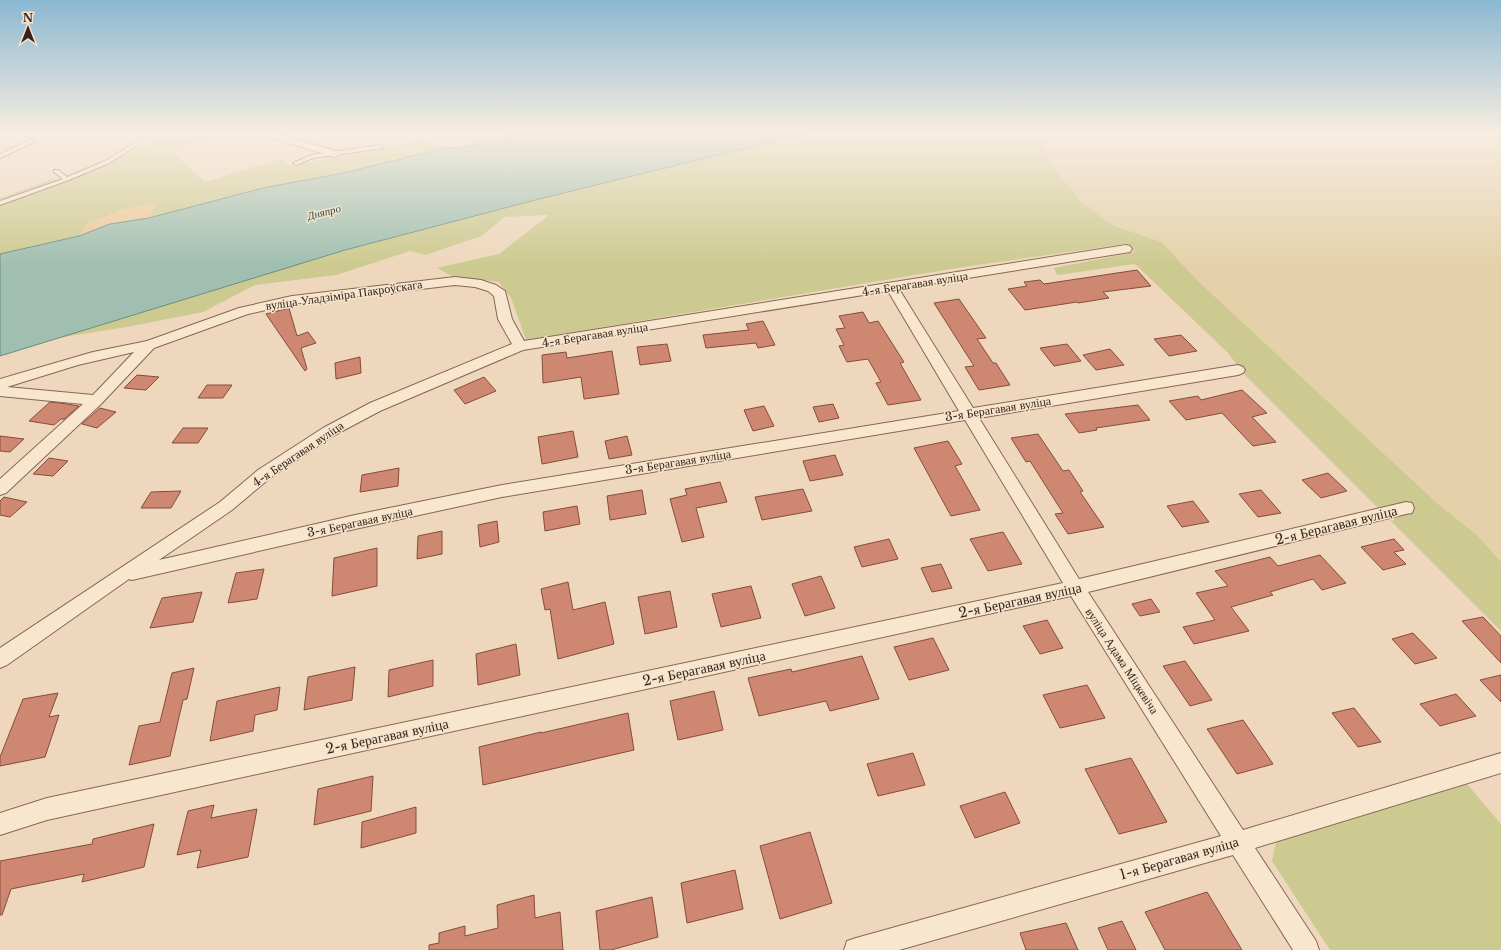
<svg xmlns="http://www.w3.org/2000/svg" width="1501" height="950" viewBox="0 0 1501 950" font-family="'Libre Baskerville',serif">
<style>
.farmland{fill:#e4d1a9}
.green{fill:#ccca90}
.sand{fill:#ecc898}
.water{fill:#a0bfb1;stroke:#688d7e}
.building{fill:#ce8871;stroke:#864c3b}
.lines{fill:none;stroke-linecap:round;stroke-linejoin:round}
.lane-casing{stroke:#866755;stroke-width:2}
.street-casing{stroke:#866755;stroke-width:2}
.lane{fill:#f9e6cf;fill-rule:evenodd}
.street{fill:#f9e6cf;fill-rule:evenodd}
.labels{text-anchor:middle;stroke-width:3;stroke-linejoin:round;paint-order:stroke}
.far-water-label{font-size:11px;font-style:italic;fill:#29554b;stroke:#f6e3cc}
.street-label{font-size:12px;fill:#35231b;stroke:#f6e3cc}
.near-street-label{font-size:14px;fill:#35231b;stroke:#f6e3cc}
</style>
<rect width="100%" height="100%" fill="#eed7bc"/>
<path class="farmland" d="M1039 133H1501V562L1477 535 1438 504 1200 283 1161 242 1112 225 1082 203 1051 164Z"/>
<path class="green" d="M169 133H224L173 153 205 182 282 159 289 166 414 142 428 141 439 150 344 173 263 188 149 218 156 205 89 222 79 236 0 254V204L108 164 132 149 148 147Z
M808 133H1039L1051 164 1082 203 1112 225 1161 242 1200 283 1438 504 1477 535 1501 562V631L1246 376 1227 352 1135 264 1057 275 1054 268 1135 252 1125 244 957 268 526 340 511 298 499 282 452 276 437 268 499 254 549 215 505 217 481 236 426 255 410 251 336 275 255 285 203 312 127 327 57 338 345 250 539 199Z
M55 178V181L0 200V198Z
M1466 783 1501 824V950H1330L1272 861 1276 842Z"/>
<path class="sand" d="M144 204 156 205 149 218 110 224 79 236 89 222 121 210Z"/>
<path class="water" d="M519 133H808L539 199 345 250 0 356V254L79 236 110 224 149 218 263 188 344 173 445 148 463 147Z"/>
<path class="building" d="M1137 270 1151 286 1103 292 1109 298 1078 303 1077 302 1025 310 1008 289 1027 286 1024 282 1040 280 1044 284Z
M959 299 986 338 977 339 993 363H996L1010 385 979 390 965 367 974 366 934 303Z
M289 308 297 336 308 332 316 343 301 348 307 369 305 371 266 314Z
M863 312 869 323 878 321 904 362 900 363 921 400 888 405 876 383 881 382 868 359 847 362 839 346 844 345 836 329 845 328 839 316Z
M763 321 775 345 758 348 756 343 706 348 703 335 749 330 746 324Z
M1181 335 1197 351 1169 356 1154 339Z
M667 344 671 361 640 365 637 347Z
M1067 344 1081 361 1054 366 1040 348Z
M1110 349 1124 365 1096 370 1083 355Z
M612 351 619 394 584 399 581 377 543 383 542 355 566 352 567 358Z
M360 357 361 373 336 379 335 363Z
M137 375 159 377 146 390 124 388Z
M484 377 496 391 465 404 454 390Z
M207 385H232L223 398H198Z
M1242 390 1267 413 1252 417 1276 442 1253 446 1222 413 1186 420 1169 401 1198 396 1201 400Z
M50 402 60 403 79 406 64 419H61L54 425 29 421Z
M833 404 839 418 819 422 813 407Z
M1138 405 1150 420 1096 428 1097 430 1079 433 1065 414Z
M764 406 774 426 753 431 744 410Z
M100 408 116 412 97 428 82 424Z
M183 428H208L198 443H172Z
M573 431 578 457 542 464 538 437Z
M1038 434 1063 471 1069 470 1083 491 1080 492 1104 527 1068 534 1055 514 1063 513 1030 461 1026 462 1011 438Z
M0 436 24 439 10 452 0 451Z
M627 436 632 455 609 459 605 441Z
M948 441 962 464 955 466 980 510 951 516 914 448Z
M835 455 843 475 810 481 803 461Z
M49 458 68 461 53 476 33 474Z
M399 468 398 486 360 492 362 475Z
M1328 473 1347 491 1321 498 1302 480Z
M720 482 727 502 696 508 704 537 682 542 670 499 687 495 685 489Z
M803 489 812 511 762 520 755 497Z
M642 490 646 514 610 520 607 496Z
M1261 490 1281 513 1258 517 1239 494Z
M181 491 171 508H141L151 492Z
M4 497 27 502 10 517 0 515V501Z
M1193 501 1209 522 1182 527 1167 506Z
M577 506 580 524 545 531 543 512Z
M497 521 499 542 480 547 478 525Z
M442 531V554L417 559 418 536Z
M1003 532 1022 564 988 571 970 539Z
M889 539 898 559 862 567 854 547Z
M1394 539 1404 550 1394 552 1406 564 1383 570 1361 547Z
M377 548V586L332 596 334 558Z
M1320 555 1346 583 1322 590 1313 579 1270 592 1273 595 1231 607 1249 631 1194 644 1183 627 1215 620 1196 593 1228 586 1215 571 1270 557 1278 566Z
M941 564 952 588 932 592 921 568Z
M264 569 257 599 228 603 236 573Z
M821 576 835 608 805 616 792 584Z
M568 582 573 610 605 602 614 644 558 659 550 609 545 610 541 589Z
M751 586 761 618 721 627 712 594Z
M670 591 677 627 645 634 638 597Z
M202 592 193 622 150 628 162 598Z
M1151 599 1160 612 1140 616 1132 604Z
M1483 617 1501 636V663L1462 621Z
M1047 620 1063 648 1040 654 1023 626Z
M1413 633 1437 658 1415 664 1392 639Z
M933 638 949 670 909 680 894 647Z
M516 644 520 675 478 685 476 654Z
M862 656 879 699 830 711 826 701 759 716 748 678 791 669 792 672Z
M433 660V686L388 697 389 670Z
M1185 661 1212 700 1190 706 1163 666Z
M355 667 352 700 304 710 308 677Z
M194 668 187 699 183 700 170 756 129 765 139 726 160 722 172 673Z
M1501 675V702L1480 680Z
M1087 685 1105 718 1060 728 1043 695Z
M280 687 277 710 255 715 253 731 210 741 217 701Z
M714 691 723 730 678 740 670 701Z
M58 693 49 717 59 715 45 757 0 766V757L23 699Z
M1456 694 1476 716 1440 726 1420 704Z
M1354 708 1381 742 1358 747 1332 713Z
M628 713 634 750 483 785 479 747 541 732V733Z
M1243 720 1273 764 1237 774 1207 729Z
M913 753 925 785 878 796 867 764Z
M1131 758 1167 822 1119 834 1085 769Z
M373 776 371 811 314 825 318 789Z
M1005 792 1020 823 975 838 960 806Z
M214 805 211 818 257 809 248 857 197 868 201 850 177 855 188 811Z
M416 807V833L361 848 362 822Z
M154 824 144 867 82 882 84 874 11 889 2 915H0V861L92 844 93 839Z
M810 832 832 903 780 919 760 846Z
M735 870 743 909 687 923 681 883Z
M1207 892 1242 950H1165L1145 912Z
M534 895 535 918 560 912 563 950H429V945L439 943V933L465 926V936L498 928 497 905Z
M652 897 658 937 611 950H600L596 911Z
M1122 921 1136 950H1108L1098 928Z
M1066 923 1078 950H1026L1020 933Z"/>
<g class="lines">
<g class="lane-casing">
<path id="lane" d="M151 133H156L109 163 69 180 0 205V201L63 179 54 172V170H58L67 177 105 161Z
M32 139 35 141 34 142 0 158V154Z
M381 145 383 146V148L313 158 296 165 293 163 312 155Z"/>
</g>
<g class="street-casing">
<path id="street" d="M261 133H276L339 152 340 154 335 157 331 156 262 135Z
M1126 245 1130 246 1132 249 1130 252 899 289 973 408 1238 365 1243 367 1245 370 1243 373 1238 375 979 418 1079 579 1406 502 1412 503 1414 508 1412 513 1406 514 1088 592 1243 830 1501 753V773L1255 848 1316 941 1319 950H1293L1233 855 899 950H844L847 941 856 938 1221 836 1071 596 47 820 0 835V813L47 798 1063 583 965 420 502 497 355 529 132 580 129 579 7 665 0 668V648L220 502 258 470 323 428 370 403 512 344 498 319 494 296 488 291 475 287 455 285 292 304 248 314 154 348 101 404 6 493 0 495V479L83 404 0 396V379L93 352 147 341 239 308 292 296 455 277 481 280 496 285 505 291 512 319 524 341ZM888 291 959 411 502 485 355 515 159 560 232 510 270 478 333 436 380 411 523 350ZM134 352 93 395 7 387 78 365Z"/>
</g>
<use href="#lane" class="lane"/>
<use href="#street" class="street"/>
</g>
<linearGradient id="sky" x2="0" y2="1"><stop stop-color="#8bb8d2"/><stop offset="0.5" stop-color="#f7ede1"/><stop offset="1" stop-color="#f7ede1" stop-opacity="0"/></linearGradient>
<rect width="1501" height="266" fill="url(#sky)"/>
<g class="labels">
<g class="far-water-label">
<text transform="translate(324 212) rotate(-14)" y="4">Дняпро</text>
</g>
<g class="street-label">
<text transform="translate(915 284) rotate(-9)" y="4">4-я Берагавая вуліца</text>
<text transform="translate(344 295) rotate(-8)" y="4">вуліца Уладзіміра Пакроўскага</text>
<text transform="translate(595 335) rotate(-9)" y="4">4-я Берагавая вуліца</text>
<text transform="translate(998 409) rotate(-9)" y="4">3-я Берагавая вуліца</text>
<text transform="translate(298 454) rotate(-34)" y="4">4-я Берагавая вуліца</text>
<text transform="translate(678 462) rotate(-9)" y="4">3-я Берагавая вуліца</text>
<text transform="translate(360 522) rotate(-12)" y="4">3-я Берагавая вуліца</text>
<text transform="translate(1122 661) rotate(57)" y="4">вуліца Адама Міцкевіча</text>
</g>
<g class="near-street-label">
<text transform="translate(1336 525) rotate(-14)" y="5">2-я Берагавая вуліца</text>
<text transform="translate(1020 600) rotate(-12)" y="5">2-я Берагавая вуліца</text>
<text transform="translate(704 668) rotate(-12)" y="5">2-я Берагавая вуліца</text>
<text transform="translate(387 736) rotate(-12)" y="5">2-я Берагавая вуліца</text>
<text transform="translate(1179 858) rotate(-16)" y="5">1-я Берагавая вуліца</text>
</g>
</g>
<g transform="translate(28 28)" stroke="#f6e3cc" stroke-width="3" paint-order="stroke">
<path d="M0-3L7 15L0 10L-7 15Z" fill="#35231b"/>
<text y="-6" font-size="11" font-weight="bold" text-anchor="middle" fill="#35231b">N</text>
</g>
</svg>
